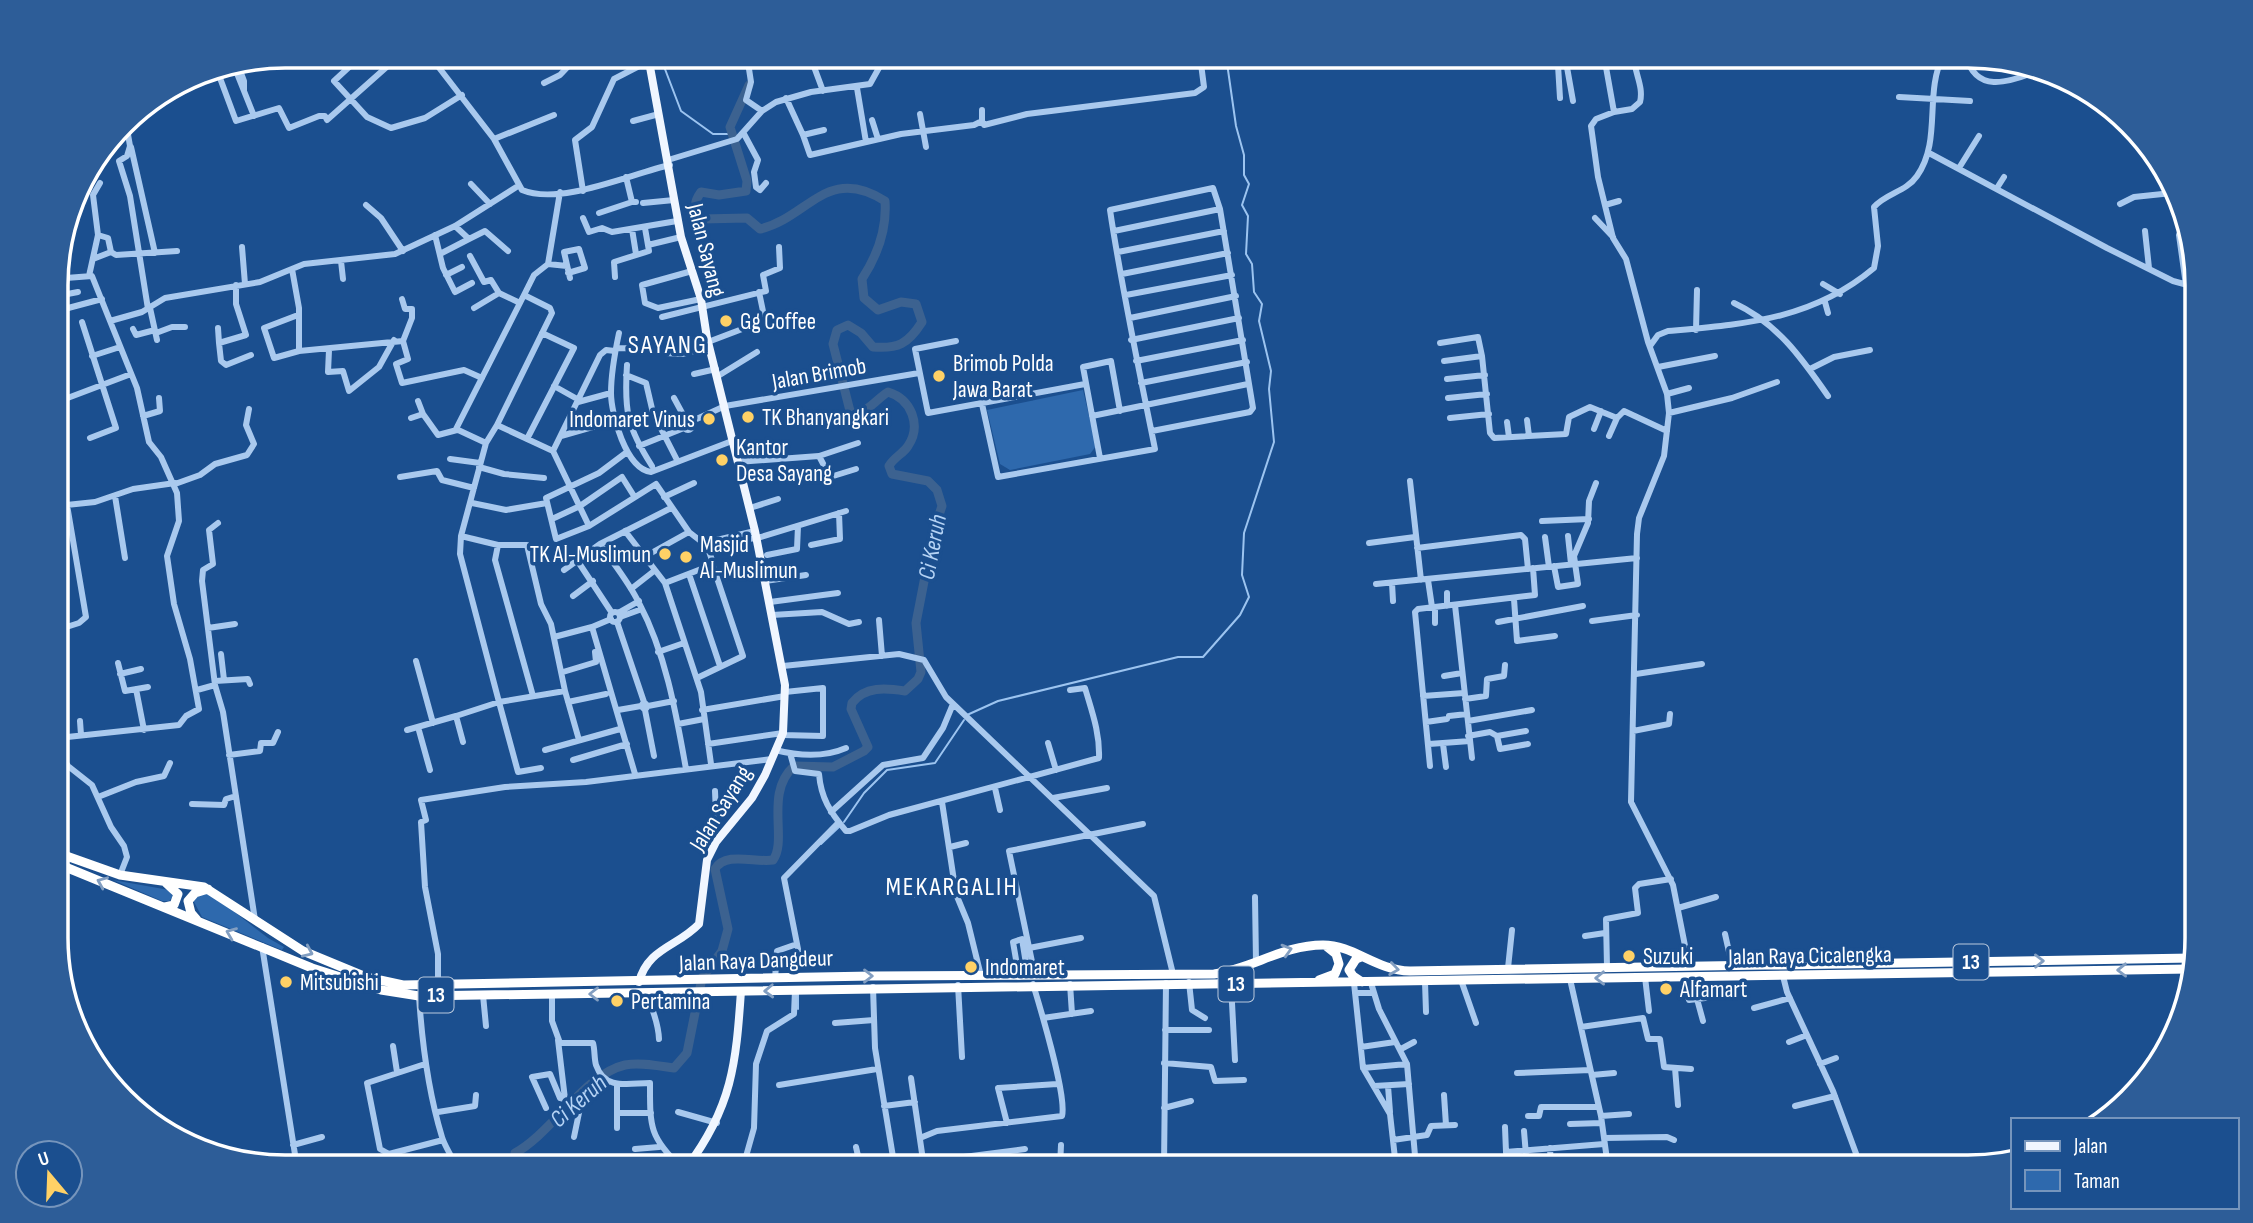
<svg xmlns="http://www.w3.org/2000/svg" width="2253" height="1223" viewBox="0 0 2253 1223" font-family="'Sofia Sans Condensed',sans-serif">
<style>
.green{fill:#2e69ad}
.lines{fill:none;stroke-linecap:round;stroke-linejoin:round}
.stream{stroke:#9cc4f0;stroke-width:2}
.river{stroke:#3c6290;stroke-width:9}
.minor{stroke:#a9c9ee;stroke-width:6}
.major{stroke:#f0f6ff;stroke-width:8}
.highway{stroke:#fff;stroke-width:9}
.oneway{stroke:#829ec1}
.poi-dot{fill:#ffd166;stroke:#1b4f8f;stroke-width:2.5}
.labels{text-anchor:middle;stroke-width:7;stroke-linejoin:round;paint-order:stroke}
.shield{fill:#1b4f8f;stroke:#bbcadd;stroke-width:2}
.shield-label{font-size:21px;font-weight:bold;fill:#fff}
.street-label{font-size:23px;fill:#fff;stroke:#1b4f8f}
.poi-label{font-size:23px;fill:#fff;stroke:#1b4f8f;text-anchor:start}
.water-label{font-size:24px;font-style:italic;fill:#b5d3f5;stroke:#1b4f8f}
.quarter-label{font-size:26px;letter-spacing:2px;fill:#fff;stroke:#1b4f8f}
.rim{fill:none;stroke:#fff;stroke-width:3.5}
</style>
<rect width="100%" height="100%" fill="#1b4f8f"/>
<path class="green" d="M1083 390 1096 446 1090 454 1010 470 1000 464 987 410Z
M113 880 169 890 173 897 169 901H162Z
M210 893 268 938 284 947 282 950 202 917 193 900 195 896Z"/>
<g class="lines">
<path class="stream" d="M660 56 681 111 713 134H731
M967 715 998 701 1178 657H1203L1240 615 1249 597 1242 575 1244 533 1274 442 1269 389 1271 371 1259 321 1262 304 1254 292 1252 264 1246 254 1248 216 1242 205 1249 184 1244 175V155L1236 126 1226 56
M844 822 864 793 887 770 935 763 964 720
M821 844 840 826
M798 1009V994"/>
<path class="river" d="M518 1167 515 1153C552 1133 585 1074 625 1065 641 1062 659 1066 674 1068L687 1053 702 978 722 951 728 929 715 869C726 851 755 863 773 860 788 840 764 793 794 766L833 767 864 751 868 747 851 709 852 703C865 686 886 688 905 691L918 679 921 672 916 623 934 530 942 506 937 490 928 481 892 474 889 466C894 457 903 454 908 446 922 425 911 399 888 392 877 399 870 409 858 414L850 411 833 344 837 330 848 325 861 333 873 347C898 349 908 344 922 322L916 304 901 302 878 310 864 298 862 279C877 256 887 229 885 201 827 164 808 218 760 229L747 218 702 219C694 209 693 203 701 192L719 195 746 191 747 181 730 127 749 85"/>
<path class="minor" d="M361 56 334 81 367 117 391 128 425 118 462 95
M430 56 494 139 522 190C560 206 630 174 670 165
M585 56 597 59 601 56
M747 56 751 82 746 100 762 111
M810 56 823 91
M1565 56 1573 101
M1604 56 1614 112 1596 119 1591 126 1598 177 1613 238 1626 259 1648 342 1667 394 1669 413 1664 456 1639 518 1637 534 1631 802 1673 885 1689 966
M1966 56C1976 93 2007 83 2035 72
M238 65 244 81V90
M234 66 254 116
M438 66 451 56
M217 70 236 121 279 108 289 128 319 116H325L327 120 399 56
M544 83 560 75 578 56
M857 88 866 142
M1899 97 1970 101
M786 98 803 135 824 130
M1560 98 1558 65 1565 60
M982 110V121
M1614 112 1632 109 1640 102C1644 86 1634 73 1634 56
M920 114 926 147
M872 120 878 139
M633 121 659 114
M126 123 130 146 127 156 119 161 130 196 148 309
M744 134 758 160 754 172 756 187 760 190 766 183
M803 135 810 155 901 134 974 125 982 121 984 125 1027 114 1195 93 1204 87 1200 56
M494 139 554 115
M131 147 155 253
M1929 153 2107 248 2173 281 2195 287
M668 160 737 139 762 111 776 102 811 92 870 84 880 66 891 56
M93 166H94
M1959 168 1979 136
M626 177 632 202H636
M471 184 490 204
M1997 188 2004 177
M583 191 575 140 592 127 614 79 647 62
M643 203 674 200
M2120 204 2134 197 2172 193
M366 205 381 218 403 251
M1605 205 1619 201
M599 213 632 202
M583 218 589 232 602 228 612 232 677 221
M1595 218 1613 237
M455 226 469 239 485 231 508 251
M632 229 636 254
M1114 231 1220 209
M2145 231 2149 268
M98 235 108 238 111 252 116 255 177 251
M435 235 443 268 455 292 472 283
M2179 235 2186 285
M648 245 681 237
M242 247 245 284
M1118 252 1224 231
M440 254 469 239
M470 256 484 282 491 280 499 293 520 303
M93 259 111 252
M341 261 343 279
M548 264 567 266
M292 269 299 308V351
M692 271 642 285 645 303 658 308 701 299
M568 273 585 268 579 249 564 252 570 278
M1122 274 1228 253
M446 275 462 267
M57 276 66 278 92 276 110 321 142 312 165 298 260 282 304 264 395 254 455 226 518 186
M89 276 98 235 93 195 100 183
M615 277 614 262 649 251 645 228
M1823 284 1840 294
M236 285V304L246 335 219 343 221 361 226 365 251 355
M759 292 764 316
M524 295 534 275 548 264 560 192
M1126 295 1232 275
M57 296 78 292
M402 299 405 309H412V318L403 341 408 359 396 364 402 383 464 370 482 378
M1825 302 1828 313
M1734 303C1777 323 1801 357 1828 396
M150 308 157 340
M474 308 499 293
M57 311 102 299
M298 315 264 328 274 358 299 351 403 341
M662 317 766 291 763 275 780 268 779 247
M1130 318 1236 296
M82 322 116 428 90 438
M218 328 219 343
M133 329 136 335 155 330
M1696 330 1697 290
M156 333 172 327H185
M619 333C615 352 611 374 611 393 611 414 626 469 651 472L732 441
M1131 340 1239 318
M956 341 915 349 928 413 1085 384
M708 342 758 323
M1440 343 1478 337 1482 356
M1650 346 1658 335 1668 331C1745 324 1812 320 1874 268L1878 246 1874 207C1886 193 1906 192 1917 176 1942 141 1924 93 1943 56
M616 348 663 349 666 353 682 354 709 347
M329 350 328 372 343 371 349 391 379 367 394 340
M92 356 120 347
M1136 361 1243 340
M1444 361 1482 356 1490 433 1494 438 1566 434 1569 417 1590 407 1617 418 1624 411 1667 431
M627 365C624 411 627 427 652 466
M1658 367 1715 356
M1810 369 1834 357 1870 350
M694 374 716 369
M626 375 646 383 653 413 677 460
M718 376 757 352
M1447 379 1485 375
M1141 383 1247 362
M554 386 579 400
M1667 394 1689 388
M674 398 687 422
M1448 398 1487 394
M57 402 131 374
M578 402 611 393
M982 404 998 477 1155 449C1139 370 1122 290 1110 210L1213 188 1220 209 1253 408 1250 412 1152 431
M1669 413 1732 398 1777 382
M423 414 438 435 457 430
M143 416 160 411 159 398
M1092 416 1248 384
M411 418 423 414 418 401
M1450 418 1489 414
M1527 420 1529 436
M684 426a4 4 0 1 1 8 0a4 4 0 1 1-8 0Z
M690 422 725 406 919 373
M1507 422 1509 437
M497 425 486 443 456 429 524 295 550 308 552 313 497 425 553 451
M1594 429 1601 411
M561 436 617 420
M1609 436 1617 418
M527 439 574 348 542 333
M486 443 461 536 460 554 499 702 565 691 579 740
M639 446 684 428
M627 452 599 473 546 498 556 539 589 526 656 484 689 532 707 546 712 560 709 566 665 583
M819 456 858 443
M1100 458 1083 367 1111 361 1120 411
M450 459 480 463
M737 462 819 456 830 477 856 469
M479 467 504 474 544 478
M400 477 437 471 442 480 474 488
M1410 481 1421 580
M175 484 200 475 215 464 247 455 254 444 246 425 249 409
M115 496 125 558
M664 497 694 483
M472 503 506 510 547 503
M57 506 95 502 133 489 175 483
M750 508 778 499
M552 519 580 506 622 477 634 496
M1542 521 1589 519
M218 523 209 530 213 564 203 570 202 581 215 685 223 712 255 920
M589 526 553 451 600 355 606 350 615 351
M625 531 665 583 701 692 711 764
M461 536 498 545H527L541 604 551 624 565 691
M1568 536 1571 564
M1545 537 1549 567
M704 543 755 531
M1369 543 1415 537
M600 544C613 563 629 582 639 603 666 654 676 713 686 769
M498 545 495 560 533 696
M811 545 840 539 839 513
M707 546 761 537 846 511
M1417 548 1521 535 1525 539 1528 569
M767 555 797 549 798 526
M644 557 689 532
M577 560 612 613
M1554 566 1558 587 1578 584 1574 556 1588 523 1589 501 1596 483
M564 570 600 544 671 508
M689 574 720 666
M1428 580 1432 607
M765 581 806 575
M1392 583 1393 601
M1376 584 1637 558
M631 589 654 571
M1447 593V606
M573 596 593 581
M1514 599 1517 641 1555 636
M770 602 838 593
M1455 605 1472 758
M1435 607V623
M610 617a5 5 0 1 1 10 0a5 5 0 1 1-10 0Z
M618 613 639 601
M772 615 822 612 849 624 859 622
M620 617 642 609
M611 619 592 627 635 774
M879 620 882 656
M1592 621 1637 615
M617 622 644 702
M1498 622 1583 606
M208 628 235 624
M57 630 79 623 86 617 67 505
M554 637 592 627
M658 652 684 643
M221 654 224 680
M416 661 433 723
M118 663 125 691 148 687
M783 666 899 654 924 660 946 697 1154 896 1173 974
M563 672 596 662 595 652
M120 674 141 669
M1636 674 1702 664
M1444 676 1462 673
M697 678 743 656 712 563
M215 681 248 679 250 684
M136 689 144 730
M197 690 215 685
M1423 696 1464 693
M1465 699 1486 696 1487 679 1504 676 1505 665
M568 702 606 694
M648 706 674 701
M618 710 641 706
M645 710 648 706 644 702 641 706 645 710 654 756
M702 710 785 696
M1449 716 1467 714
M80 721 81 735
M1468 721 1532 710
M1426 722 1447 719
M678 724 704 719
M418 727 430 770
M407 730 456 716
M1633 731 1669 724 1670 714
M782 735 823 736V688L785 692
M1468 736 1490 732 1497 736 1500 749 1528 744
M1497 736 1526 731
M58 738 179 725 186 716 199 709 190 659 174 604 167 556 179 521 177 493 161 457 149 442 137 388 110 321
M463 742 456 716 499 702 518 772 541 768
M1048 743 1056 770
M708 744 783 733
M1429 744 1470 741
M1443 744 1446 767
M545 750 620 729
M775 750C799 756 823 758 846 748
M58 751 68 766 92 785 111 827 124 846 127 857 120 875
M790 753 795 771 819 774C821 798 830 812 846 831H850L889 815 1099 758C1100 733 1092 712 1085 688L1070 690
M229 755 260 751 261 743H273L278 732
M573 760 627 744
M1430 766 1415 612 1418 609 1535 595 1533 568
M995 788 1000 810
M98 797 136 782 164 776 170 763
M1053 798 1107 788
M942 802 956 894 968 923 981 976
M192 804 224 805 226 799 236 796
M831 812 883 765 923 758 943 728 953 704
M950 847 966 843
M711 850 716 815 715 791
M913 895 955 884
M1255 897 1256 962
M1678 908 1716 897
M1725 934 1732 965
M1585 936 1605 933
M262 946 297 1167
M1029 948 1081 938
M1607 967 1606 919 1638 913 1635 888 1639 884 1671 879
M1508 968 1512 930
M1035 976 1009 851 1143 824
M1683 976 1689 1000 1705 998
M1783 976 1787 992 1833 1091 1861 1167
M795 977 799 954 784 878 838 823
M1019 977 1013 942 1022 939 1028 976
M1645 977 1649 1011
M775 979 777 951 797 944
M1570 979 1601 1116 1608 1167
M1461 980 1476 1023
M1189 982 1192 1010 1205 1018
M1425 982 1426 1012
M1354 983 1363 1068 1390 1114 1396 1167
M1371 983 1379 1009 1407 1064 1416 1167
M1070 984 1072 1014
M1231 984 1235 1060
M438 985V954L425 887 421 822 426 820 421 800 505 787 586 782 772 759
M958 985 962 1057
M873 987 875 1048 894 1163
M649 992C650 1011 658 1017 659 1039
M552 993V1021L560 1043H593C595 1050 594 1058 596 1065 605 1091 629 1083 650 1083 650 1126 649 1137 681 1167
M1355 993H1374
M483 995 486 1026
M419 996C422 1043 428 1091 442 1137 445 1147 452 1156 456 1167
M1697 999 1703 1021
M1754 1008 1790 998
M1043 1018 1091 1011
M835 1023 874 1020
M1581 1027 1643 1018 1648 1039H1660L1664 1067 1691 1069
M1165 1030H1209
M1789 1042 1807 1035
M393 1046 397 1072
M1361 1047 1395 1042
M1401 1049 1414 1042
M1164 1063 1211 1067 1215 1081 1244 1080
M425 1064 367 1083 380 1149 389 1154 443 1140
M1820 1064 1836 1058
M1363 1068 1407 1064
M1675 1068 1678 1105
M1517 1073 1590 1070
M1592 1075 1614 1073
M911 1078 924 1167
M617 1085V1113H651
M779 1085 877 1069
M1374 1086 1409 1084
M1388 1086 1390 1112
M1444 1095 1446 1125
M884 1106 915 1102
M1795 1106 1835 1096
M546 1108 532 1077 550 1074 560 1098 565 1099 558 1040
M1164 1108 1191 1101
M438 1112 475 1106 476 1095
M678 1112 717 1123
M617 1113V1128
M1528 1116H1539L1541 1107H1599
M1601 1116 1629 1114
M1007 1123 998 1088 1057 1084
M1570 1124 1602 1123
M1505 1127 1506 1152
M1524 1131 1527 1167
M574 1137 580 1108 608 1082
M920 1138 937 1131 1062 1116C1067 1097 1040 1007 1033 984
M1604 1138 1667 1137 1674 1140
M1393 1140 1427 1135 1431 1126 1455 1125
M293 1145 322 1137
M856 1147 860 1165
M1550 1148 1551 1167
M635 1149 659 1147
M1479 1157 1481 1167
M1459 1159 1460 1167
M917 1163 1025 1149
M859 1164 892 1157
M1437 1165V1167
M743 1167 754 1128 756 1064 767 1031 794 1014 795 990
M1060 1167 1061 1145
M1164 1167 1166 983
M1508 1167 1506 1152 1604 1144"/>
<path class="major" d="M639 982C648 948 677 947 699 924L707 860 716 842 752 798 765 775 783 733 785 685 755 531 707 338 701 299 681 237 648 56
M687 1167C732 1107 736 1064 741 991"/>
<path class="highway" d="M58 853 120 875 204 887 303 951 366 977 403 985 872 976 1214 974C1252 969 1283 945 1323 945 1354 945 1375 970 1410 971L2192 958
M58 864 312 968 381 990 419 996 2190 969
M165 907 174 905 178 894 166 883
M197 920 191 913 188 901 195 893 208 889
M1361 957 1356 959 1349 970 1353 976 1362 982
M1319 980 1335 974 1339 964 1336 954 1326 946"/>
</g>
<defs><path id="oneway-chevron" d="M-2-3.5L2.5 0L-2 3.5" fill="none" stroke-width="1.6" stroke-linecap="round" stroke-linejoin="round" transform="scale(1.75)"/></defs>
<g class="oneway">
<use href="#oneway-chevron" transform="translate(102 882) rotate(-157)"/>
<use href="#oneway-chevron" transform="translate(231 933) rotate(-158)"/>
<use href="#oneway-chevron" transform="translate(1287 950) rotate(-16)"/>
<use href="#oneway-chevron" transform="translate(308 952) rotate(24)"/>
<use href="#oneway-chevron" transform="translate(2039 961) rotate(-1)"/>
<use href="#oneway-chevron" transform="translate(1394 969) rotate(8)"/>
<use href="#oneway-chevron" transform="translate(2122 970) rotate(179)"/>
<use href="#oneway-chevron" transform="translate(868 976)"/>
<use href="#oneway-chevron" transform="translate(1600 978) rotate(179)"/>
<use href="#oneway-chevron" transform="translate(769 991) rotate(178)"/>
<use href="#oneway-chevron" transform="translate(594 994) rotate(180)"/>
</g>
<g class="poi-dot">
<circle cx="726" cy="321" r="7"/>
<circle cx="939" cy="376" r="7"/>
<circle cx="748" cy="417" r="7"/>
<circle cx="709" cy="419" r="7"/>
<circle cx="722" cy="460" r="7"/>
<circle cx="665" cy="554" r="7"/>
<circle cx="686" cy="557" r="7"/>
<circle cx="1629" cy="956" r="7"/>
<circle cx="971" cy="967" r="7"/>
<circle cx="286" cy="982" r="7"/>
<circle cx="1666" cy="989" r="7"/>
<circle cx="617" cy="1001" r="7"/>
</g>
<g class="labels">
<g class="shield">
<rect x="1953.5" y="944.5" width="35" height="35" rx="5"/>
<rect x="1218.5" y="966.5" width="35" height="35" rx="5"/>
<rect x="418.5" y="977.5" width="35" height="35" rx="5"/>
</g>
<g class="shield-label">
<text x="1971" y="969">13</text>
<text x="1236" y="991">13</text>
<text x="436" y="1002">13</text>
</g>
<g class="street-label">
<text transform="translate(707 250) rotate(76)" y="8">Jalan Sayang</text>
<text transform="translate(819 373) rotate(-10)" y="8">Jalan Brimob</text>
<text transform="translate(720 808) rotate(-58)" y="8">Jalan Sayang</text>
<text transform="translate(1810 955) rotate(-1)" y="8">Jalan Raya Cicalengka</text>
<text transform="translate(756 960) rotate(-2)" y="8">Jalan Raya Dangdeur</text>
</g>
<g class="poi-label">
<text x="740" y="329">Gg Coffee</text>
<text x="953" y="371">Brimob Polda<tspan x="953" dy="26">Jawa Barat</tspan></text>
<text x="762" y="425">TK Bhanyangkari</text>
<text x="695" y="427" text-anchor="end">Indomaret Vinus</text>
<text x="736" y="455">Kantor<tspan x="736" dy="26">Desa Sayang</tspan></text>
<text x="700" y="552">Masjid<tspan x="700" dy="26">Al-Muslimun</tspan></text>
<text x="651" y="562" text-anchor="end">TK Al-Muslimun</text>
<text x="1643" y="964">Suzuki</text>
<text x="985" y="975">Indomaret</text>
<text x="300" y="990">Mitsubishi</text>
<text x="1680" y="997">Alfamart</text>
<text x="631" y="1009">Pertamina</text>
</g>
<g class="water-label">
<text transform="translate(932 547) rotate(-79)" y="8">Ci Keruh</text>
<text transform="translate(578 1101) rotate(-41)" y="8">Ci Keruh</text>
</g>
<g class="quarter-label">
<text x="668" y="353">SAYANG</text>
<text x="952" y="895">MEKARGALIH</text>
</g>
</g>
<path d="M0 0H2253V1223H0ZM285 68H1968A217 217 0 0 1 2185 285V938A217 217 0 0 1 1968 1155H285A217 217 0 0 1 68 938V285A217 217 0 0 1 285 68Z" fill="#2d5d98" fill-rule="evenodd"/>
<path class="rim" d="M285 68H1968A217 217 0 0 1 2185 285V938A217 217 0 0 1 1968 1155H285A217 217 0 0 1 68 938V285A217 217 0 0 1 285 68Z"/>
<rect x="2011" y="1118" width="228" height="91" fill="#1b4f8f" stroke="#7695bc" stroke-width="2"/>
<rect x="2025" y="1141" width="35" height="10" fill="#f0f6ff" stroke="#7695bc" stroke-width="2"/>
<text x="2074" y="1153" font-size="21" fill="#ffffff">Jalan</text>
<rect x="2025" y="1170" width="35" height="21" fill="#2e69ad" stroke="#7695bc" stroke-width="2"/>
<text x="2074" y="1188" font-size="21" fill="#ffffff">Taman</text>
<g transform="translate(49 1174) rotate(341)"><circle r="33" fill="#1b4f8f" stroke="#7695bc" stroke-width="2"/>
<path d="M0-5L12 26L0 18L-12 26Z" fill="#ffd166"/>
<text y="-10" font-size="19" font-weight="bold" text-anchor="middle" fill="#ffffff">U</text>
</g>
</svg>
